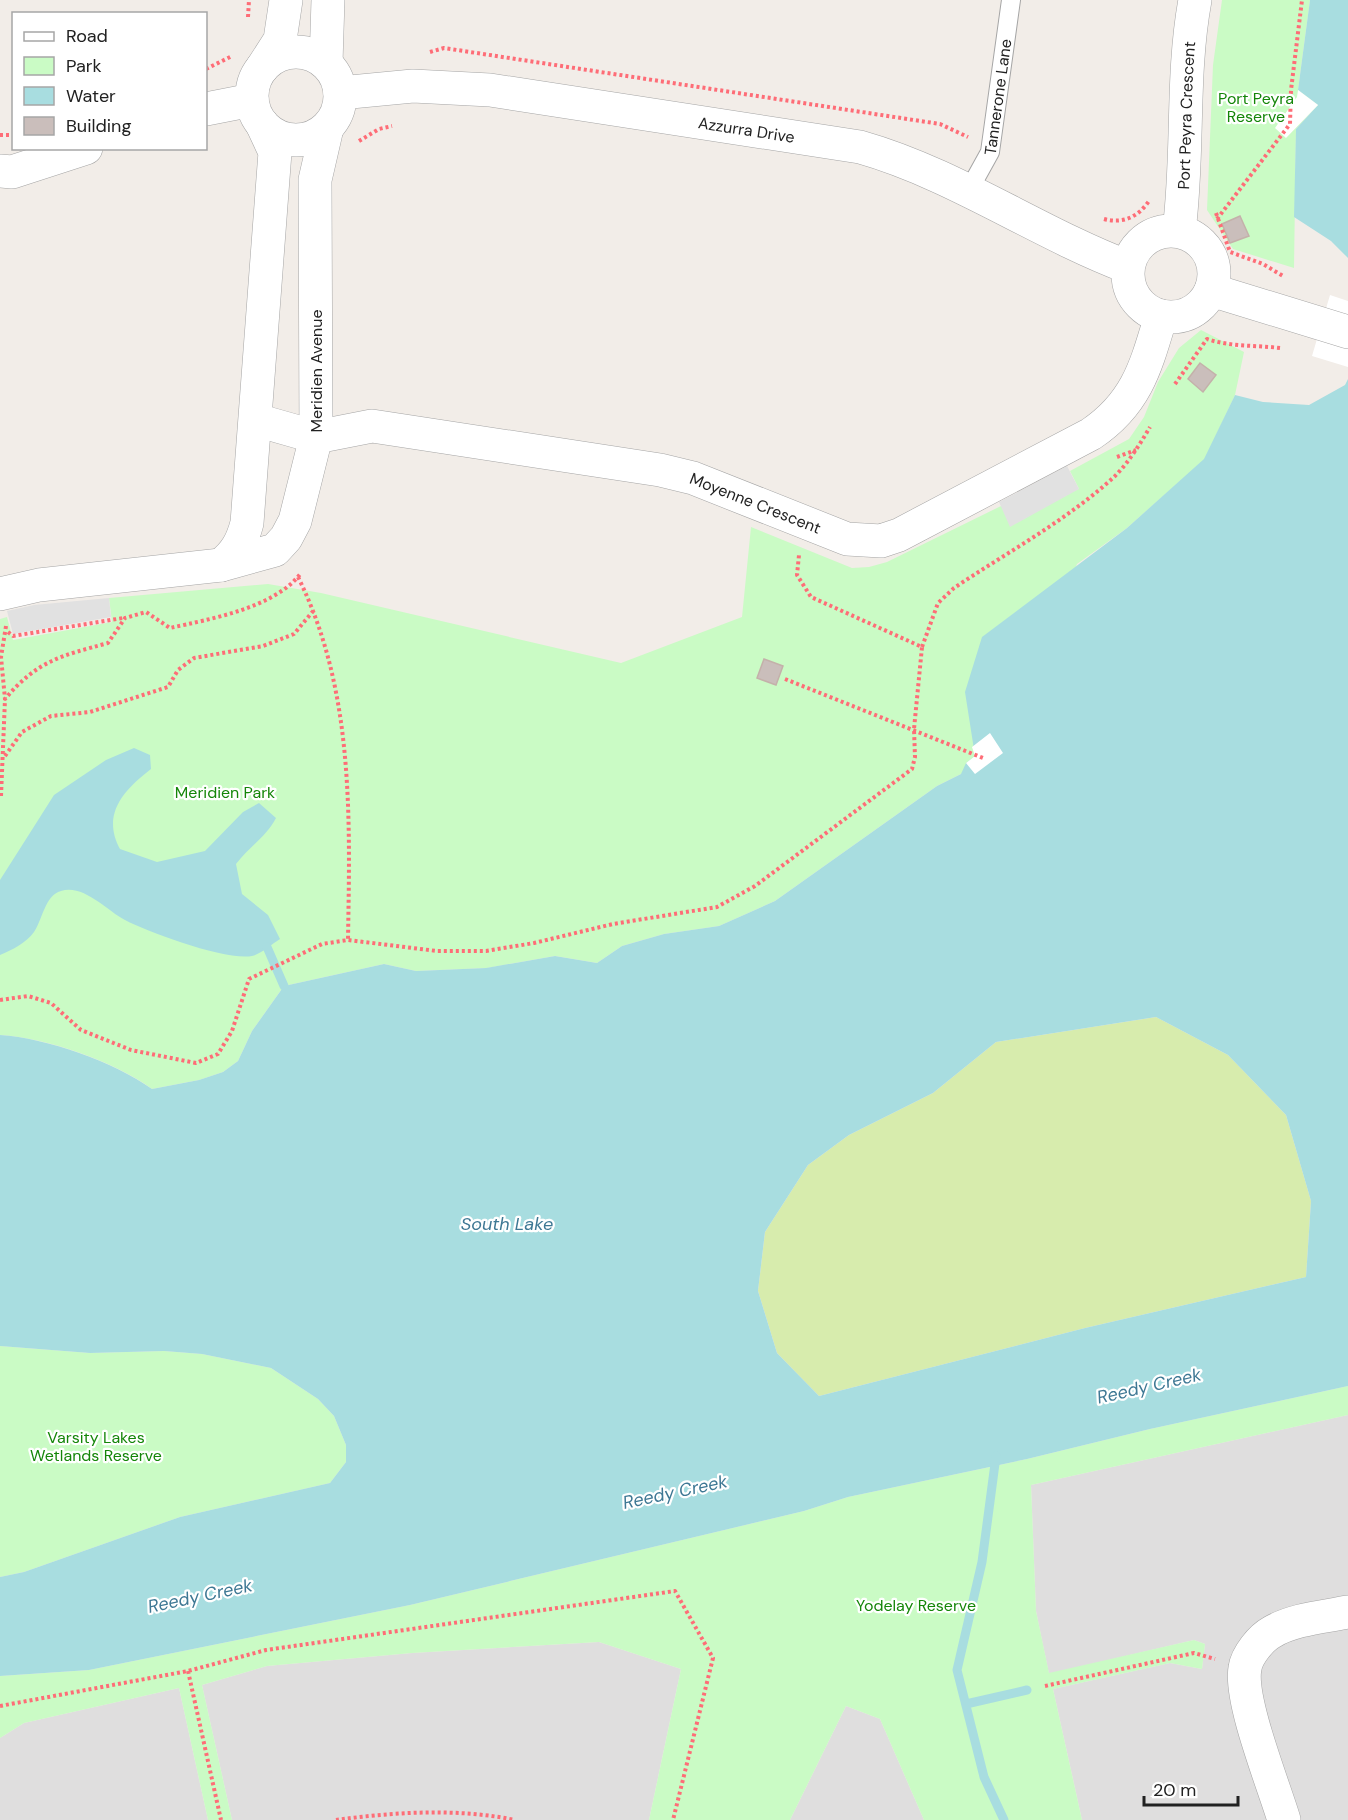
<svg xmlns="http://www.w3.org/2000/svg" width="1348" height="1820" viewBox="0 0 1348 1820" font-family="'DM Sans',sans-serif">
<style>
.residential{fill:#dfdede}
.grass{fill:#d7ecad}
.park{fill:#cafbc5}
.parking{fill:#e1e1e1}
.water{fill:#a8dde0;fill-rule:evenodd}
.pier{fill:#fff}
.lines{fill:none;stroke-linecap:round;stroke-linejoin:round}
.stream{stroke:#a8dde0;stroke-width:9}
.building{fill:#cabebb;stroke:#c4b1aa;stroke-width:1.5}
.service-casing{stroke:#a5a5a5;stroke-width:20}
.minor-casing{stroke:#a5a5a5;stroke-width:34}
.tertiary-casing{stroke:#a5a5a5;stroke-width:34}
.path{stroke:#fe6d77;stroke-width:4;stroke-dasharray:3 3;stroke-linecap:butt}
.service{stroke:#fff;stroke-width:18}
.minor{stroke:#fff;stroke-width:33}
.tertiary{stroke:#fff;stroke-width:33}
.labels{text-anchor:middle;stroke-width:4.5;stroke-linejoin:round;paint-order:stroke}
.street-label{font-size:16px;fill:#212121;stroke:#fff}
.park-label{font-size:16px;fill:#148609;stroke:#fff}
.water-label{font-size:18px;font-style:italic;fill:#3e7894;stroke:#fff}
</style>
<rect width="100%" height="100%" fill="#f2ede8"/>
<path class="residential" d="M1348 1415V1820H1082L1053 1689 1170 1663 1202 1669 1205 1644 1194 1640 1049 1674 1036 1611 1031 1485Z
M599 1642 681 1669 649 1820H232L202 1685 267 1666 412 1653Z
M179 1688 208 1820H0V1738L24 1723Z
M846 1706 880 1719 924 1820H790Z"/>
<path class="grass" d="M1156 1017 1228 1055 1286 1115 1311 1201 1306 1277 1085 1328 819 1396 777 1353 758 1291 765 1232 808 1165 849 1135 933 1093 996 1042Z"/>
<path class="park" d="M1222 0H1310L1298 90 1318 105 1296 129 1294 268 1233 249 1207 210 1213 65Z
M1201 330 1244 352 1235 395 1205 459 1127 528 1077 564 1003 753 937 786 775 901 719 926 664 934 622 946 597 963 555 956 487 968 416 971 384 964 284 986 252 1031 238 1061 223 1072 199 1080 152 1089C114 1061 47 1038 0 1035V619L7 617 13 640 112 622 109 598 268 584 321 593 621 663 742 617 751 527 852 568 869 567 887 562 1001 506 1079 489 1070 471 1129 439 1144 417 1158 382 1179 348Z
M0 1346 90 1353 164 1351 202 1354 271 1368 318 1399 334 1416 346 1445V1462L330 1483 180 1517 24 1572 0 1577Z
M1348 1386V1415L1031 1485 1036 1611 1049 1673 1194 1640 1205 1644 1202 1669 1170 1663 1053 1689 1082 1820H924L880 1719 846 1706 790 1820H649L681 1669 599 1642 412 1653 267 1666 202 1685 232 1820H208L179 1688 24 1723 0 1738V1676L89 1670 410 1605 804 1511 848 1497 1027 1459 1150 1429Z"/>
<path class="parking" d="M1067 466 1079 489 1010 527 999 502Z
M109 598 111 617 13 634 7 611 34 605Z"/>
<path class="water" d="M1310 0H1348V258L1331 241 1294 217 1296 129 1318 105 1298 90Z
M1348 379V1386L1150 1429 1027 1459 848 1497 804 1511 410 1605 89 1670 0 1676V1577L24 1572 180 1517 330 1483 346 1462V1445L334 1416 318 1399 271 1368 202 1354 164 1351 90 1353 0 1346V1035C47 1038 114 1062 152 1089L199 1080 223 1072 238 1061 252 1031 284 986 384 964 416 971 486 968 555 956 597 963 622 946 664 934 719 926 775 901 937 786 961 774 966 763 975 756 965 692 982 637 1127 528 1204 459 1235 395 1263 402 1309 405 1345 385ZM1156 1017 1228 1055 1286 1115 1311 1201 1306 1277 1085 1328 819 1396 777 1353 758 1291 765 1232 808 1165 849 1135 933 1093 996 1042Z
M134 748 150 755 151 769C124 790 101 814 120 849L157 862 205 851 243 812 259 803 276 818C266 837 249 847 236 864L242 894 268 915 280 939C272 944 261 954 252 956 227 961 150 933 125 920 107 911 84 884 61 891 45 895 42 921 34 932 26 943 12 950 0 955V880L28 836 54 795 106 760Z"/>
<path class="pier" d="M1298 90 1318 105 1286 138 1275 128 1297 97Z
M1330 295 1348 301V367L1312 356Z
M990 733 1003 753 975 774 966 763 975 756 972 747Z"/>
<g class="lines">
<path class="stream" d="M267 947 284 986
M996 1456 982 1562 957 1670 984 1777 1004 1820
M966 1704 1027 1690"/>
</g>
<path class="building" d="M1240 216 1249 236 1230 243 1222 224Z
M1200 363 1216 375 1203 392 1188 379Z
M764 659 783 666 776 685 757 678Z"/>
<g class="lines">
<g class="service-casing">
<g id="service">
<path id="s1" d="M969 190 990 152 1011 0"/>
</g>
</g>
<g class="minor-casing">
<g id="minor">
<circle cx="296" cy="96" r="44"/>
<path d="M326 63 328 0"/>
<path d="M262 68 280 40 286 0"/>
<path id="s2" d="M340 93 413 86 490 90 860 147C955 174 1036 232 1128 267"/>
<path d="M206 109 252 100"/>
<path d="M262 124 275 152 247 523C242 542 236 553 221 565L275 550 286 538 295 521 316 437 315 180 327 128"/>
<path d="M0 171 12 172 86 148"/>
<path id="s3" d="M1179 231C1189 154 1181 76 1195 0"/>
<circle cx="1171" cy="274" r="43"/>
<path id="s4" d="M256 420 316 437 372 426 660 470 693 478 847 539 881 541 899 535 1091 434C1137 403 1146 366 1161 316"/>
<path d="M0 594 39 585 221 565"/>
<path d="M1284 1820C1274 1786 1239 1700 1245 1668 1247 1655 1261 1638 1272 1632 1294 1619 1323 1617 1348 1612"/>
</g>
</g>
<g class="tertiary-casing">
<path id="tertiary" d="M1211 290 1348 332"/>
</g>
<path class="path" d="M248 17 249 0
M430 52 444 48 940 124 968 137
M206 69 232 56
M0 135H13
M359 141 379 129 392 126
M1216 213 1230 252 1263 264 1283 276
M1104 219C1123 224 1138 217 1149 201
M1217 219 1290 124 1291 90 1302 0
M1175 384 1207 339C1231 347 1255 345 1280 348
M1117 457 1136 450
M298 577C354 690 350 816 348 940
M6 626 1 657 5 699C38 660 61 656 108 643L125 618 146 612 170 628C210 619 275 608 301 573
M8 632 13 636 123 618
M922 647 938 603 954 588C1006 553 1069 519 1115 476 1129 462 1140 444 1150 427
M785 679 983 758
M5 756 22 732 51 716 90 712 168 687 178 670 194 658 263 646 294 634 314 610
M1 796 5 699
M0 1000 28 996 51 1003 81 1030 131 1050 196 1063 218 1054 232 1031 249 979 322 944 348 940 437 951H486L534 943 613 924 717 907 755 886 912 769 915 757 914 729 922 647 811 597 797 575 799 555
M188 1671 221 1820
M1045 1686 1194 1653 1215 1659
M0 1706 188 1671 266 1650 675 1591 713 1658 673 1820
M336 1820C394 1812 458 1808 515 1820"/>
<use href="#service" class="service"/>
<use href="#minor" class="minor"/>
<use href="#tertiary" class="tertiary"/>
</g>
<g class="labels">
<g class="street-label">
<text dy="6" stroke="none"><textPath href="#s1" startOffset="99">Tannerone Lane</textPath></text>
<text dy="6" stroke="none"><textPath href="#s3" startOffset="116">Port Peyra Crescent</textPath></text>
<text dy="6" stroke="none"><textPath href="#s2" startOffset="410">Azzurra Drive</textPath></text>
<text transform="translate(316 371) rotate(-90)" y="6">Meridien Avenue</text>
<text dy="6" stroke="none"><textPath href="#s4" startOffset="512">Moyenne Crescent</textPath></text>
</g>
<g class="park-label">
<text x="1256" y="104">Port Peyra<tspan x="1256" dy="18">Reserve</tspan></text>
<text x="225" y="798">Meridien Park</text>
<text x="96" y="1443">Varsity Lakes<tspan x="96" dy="18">Wetlands Reserve</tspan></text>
<text x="916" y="1611">Yodelay Reserve</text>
</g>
<g class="water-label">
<text x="507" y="1230">South Lake</text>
<text transform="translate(1149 1386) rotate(-13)" y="6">Reedy Creek</text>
<text transform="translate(675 1492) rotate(-12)" y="6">Reedy Creek</text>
<text transform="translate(200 1596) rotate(-12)" y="6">Reedy Creek</text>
</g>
</g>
<rect x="12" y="12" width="195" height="138" fill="#ffffff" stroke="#a6a6a6" stroke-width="1.5"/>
<rect x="24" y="32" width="30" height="9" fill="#ffffff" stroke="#a6a6a6" stroke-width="1.5"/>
<text x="66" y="42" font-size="18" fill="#212121">Road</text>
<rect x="24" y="57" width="30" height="18" fill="#cafbc5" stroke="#a6a6a6" stroke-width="1.5"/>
<text x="66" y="72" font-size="18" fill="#212121">Park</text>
<rect x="24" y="87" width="30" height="18" fill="#a8dde0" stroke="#a6a6a6" stroke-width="1.5"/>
<text x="66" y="102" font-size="18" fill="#212121">Water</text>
<rect x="24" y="117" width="30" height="18" fill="#cabebb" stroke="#a6a6a6" stroke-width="1.5"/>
<text x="66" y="132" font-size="18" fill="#212121">Building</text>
<path d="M1144 1796v9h94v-9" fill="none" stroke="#212121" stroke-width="3"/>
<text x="1153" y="1796" font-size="18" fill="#212121" stroke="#ffffff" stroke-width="4.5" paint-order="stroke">20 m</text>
</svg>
